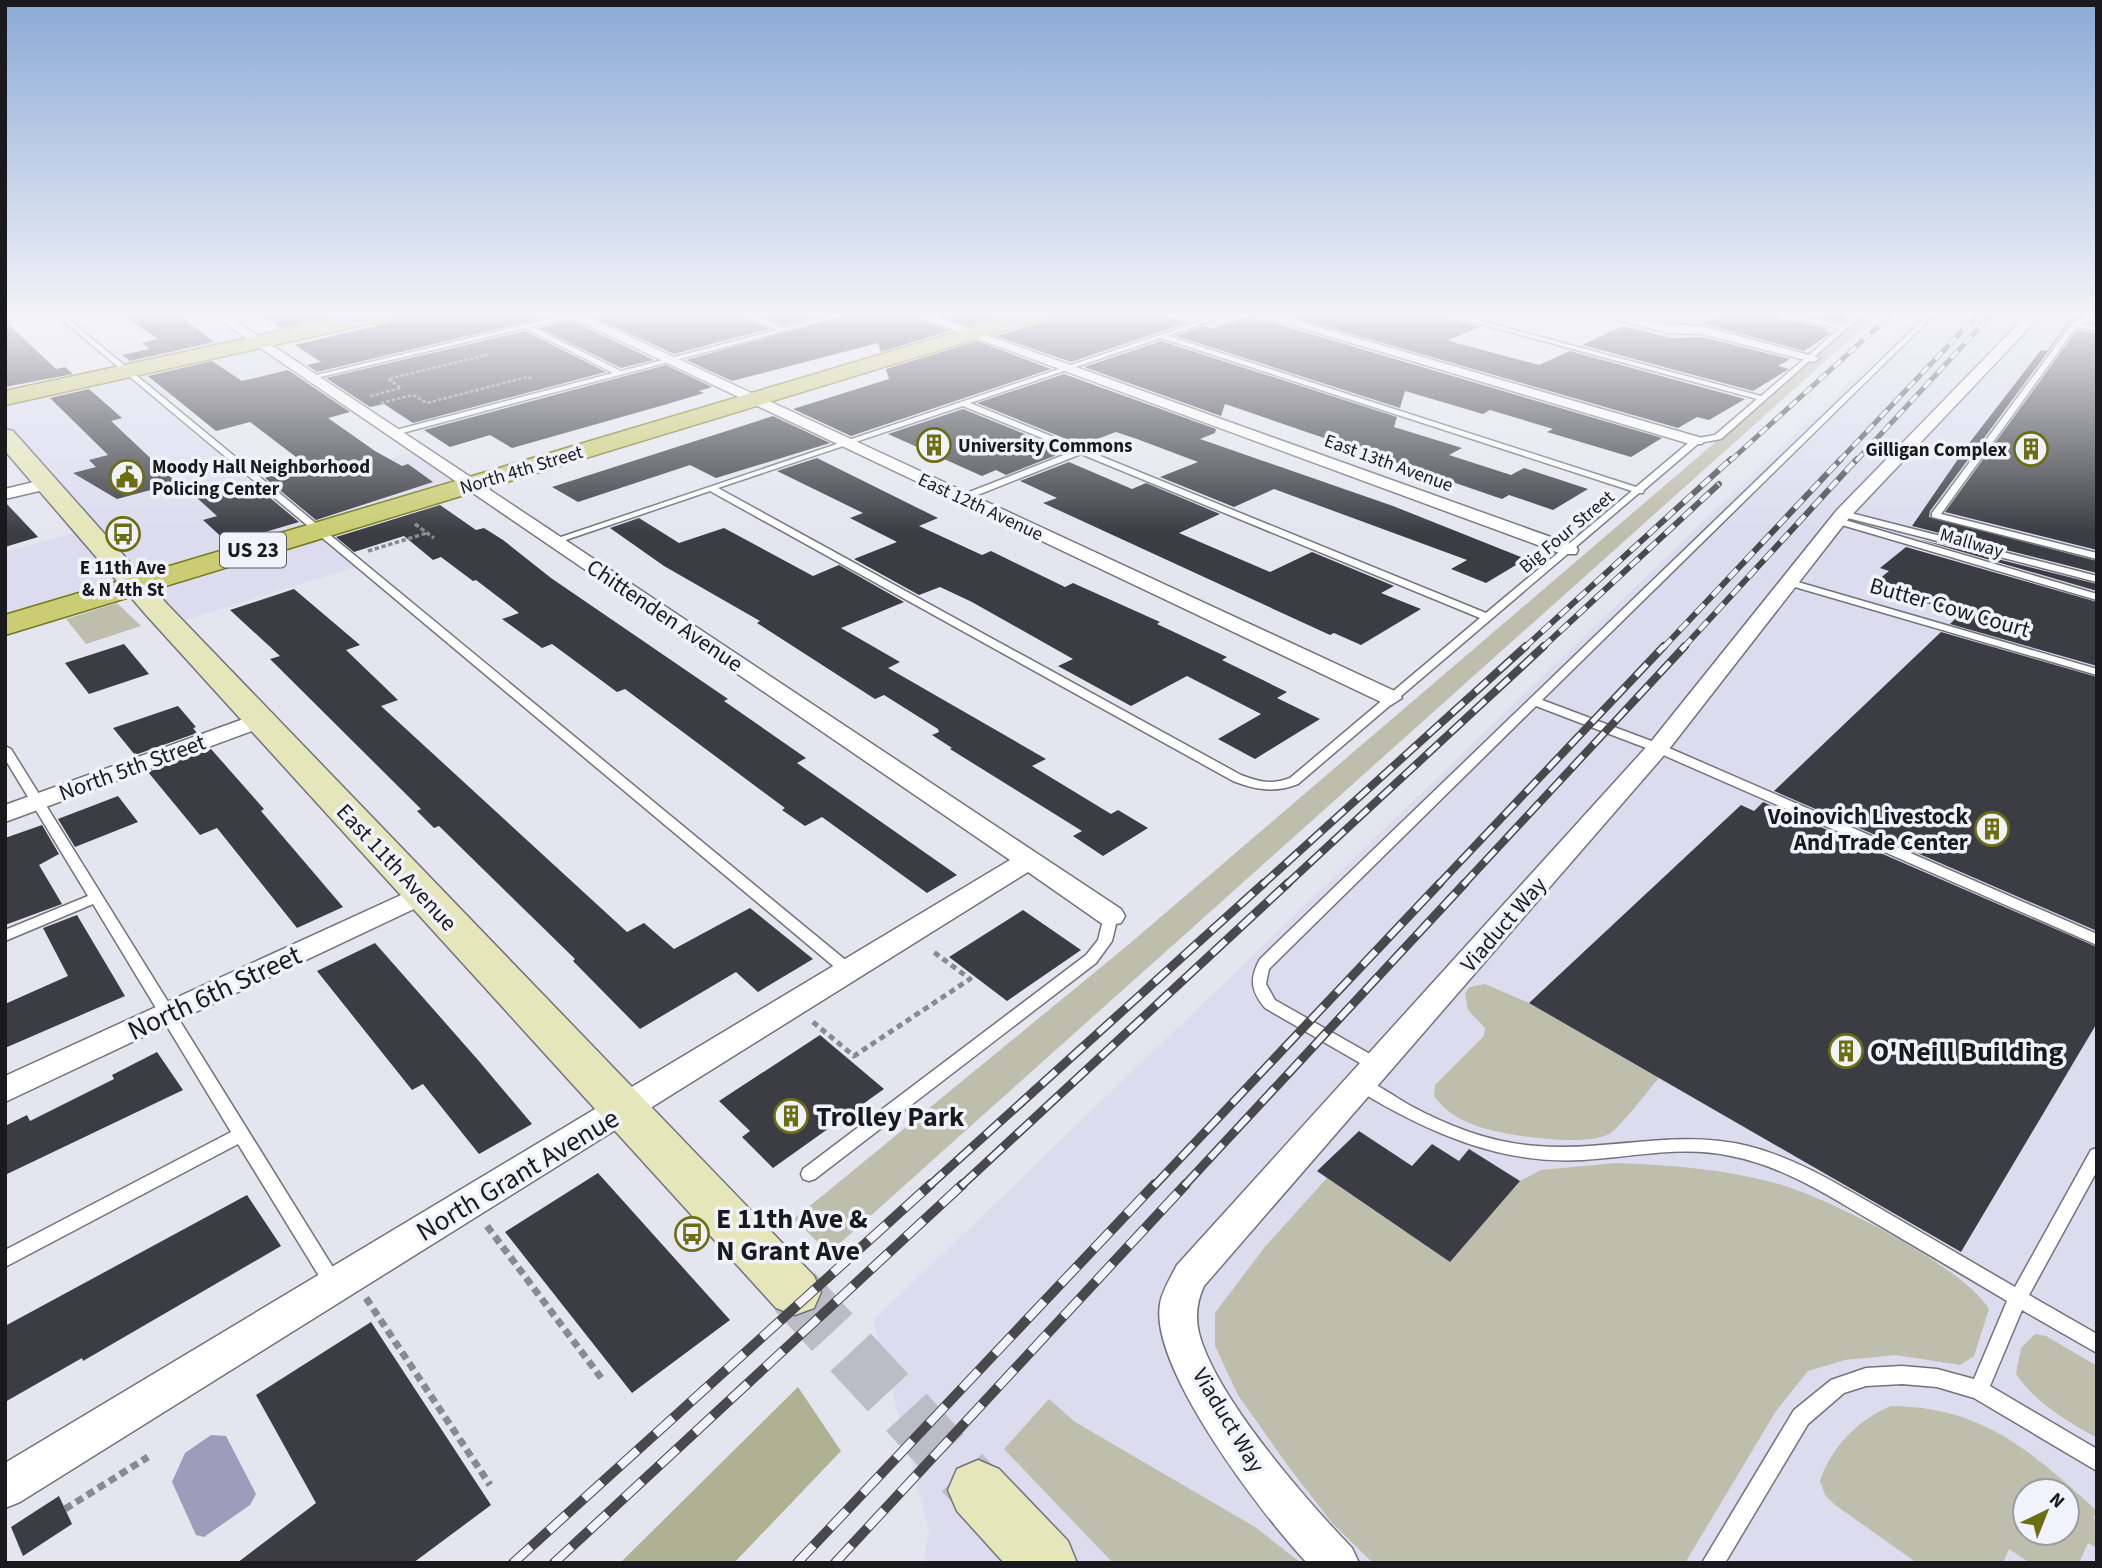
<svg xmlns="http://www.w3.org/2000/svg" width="2102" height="1568" viewBox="0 0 2102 1568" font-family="'Source Sans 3',sans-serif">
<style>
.built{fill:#dddcef;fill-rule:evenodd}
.green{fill:#bdbeab;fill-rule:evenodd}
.forest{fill:#afb292}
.water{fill:#9d9cba}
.building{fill:#3c3c44}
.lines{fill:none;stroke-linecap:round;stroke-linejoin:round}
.secondary-tunnel{stroke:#bcbcc6;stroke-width:55;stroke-dasharray:55 27;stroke-linecap:butt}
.lane-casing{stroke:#72727c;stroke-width:3}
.street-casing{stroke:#72727c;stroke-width:3}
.secondary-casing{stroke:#72727c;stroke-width:3}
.primary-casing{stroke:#767818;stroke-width:3}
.path-far3{stroke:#898991;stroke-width:2.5;stroke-dasharray:3.5 2;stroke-linecap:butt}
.path-far2{stroke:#898991;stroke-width:3.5;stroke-dasharray:4.5 2.5;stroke-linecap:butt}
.path-far1{stroke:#898991;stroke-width:5;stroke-dasharray:6 4.5;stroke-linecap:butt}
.path{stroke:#898991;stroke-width:7;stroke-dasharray:8 5;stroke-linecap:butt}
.lane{fill:#fff;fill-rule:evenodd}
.street{fill:#fff;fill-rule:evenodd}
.secondary{fill:#e5e6b9;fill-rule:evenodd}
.primary{fill:#cacd73;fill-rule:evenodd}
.rail-far4-casing{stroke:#48484d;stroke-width:5}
.rail-far3-casing{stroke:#48484d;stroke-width:6}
.rail-far2-casing{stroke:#48484d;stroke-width:8}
.rail-far1-casing{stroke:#48484d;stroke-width:9}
.rail-casing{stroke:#48484d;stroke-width:10}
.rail-far4{stroke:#f2f2fd;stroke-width:3.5;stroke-dasharray:10;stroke-linecap:butt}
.rail-far3{stroke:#f2f2fd;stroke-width:4.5;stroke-dasharray:12;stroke-linecap:butt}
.rail-far2{stroke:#f2f2fd;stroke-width:5;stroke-dasharray:16;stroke-linecap:butt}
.rail-far1{stroke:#f2f2fd;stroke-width:6;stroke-dasharray:19;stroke-linecap:butt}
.rail{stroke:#f2f2fd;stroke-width:8;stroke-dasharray:24;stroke-linecap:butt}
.labels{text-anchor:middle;stroke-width:7;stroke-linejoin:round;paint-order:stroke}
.far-poi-label{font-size:19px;font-weight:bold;fill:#1a1a1e;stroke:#f2f2fd;text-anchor:start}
.far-street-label{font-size:19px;fill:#1a1a1e;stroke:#f2f2fd}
.shield{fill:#f2f2fd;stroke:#5b5b61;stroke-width:2}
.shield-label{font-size:21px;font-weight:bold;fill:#1a1a1e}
.street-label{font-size:23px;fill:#1a1a1e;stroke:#f2f2fd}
.poi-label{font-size:23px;font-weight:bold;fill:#1a1a1e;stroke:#f2f2fd;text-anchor:end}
.near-street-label{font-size:28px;fill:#1a1a1e;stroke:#f2f2fd}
.near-poi-label{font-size:28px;font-weight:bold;fill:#1a1a1e;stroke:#f2f2fd;text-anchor:start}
</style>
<rect width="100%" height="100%" fill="#e5e5f0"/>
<path class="built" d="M1919 314H2097V1563H924L929 1529 873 1321ZM2025 1491H2067V1533H2025Z
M232 324 266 340 304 366 160 399 257 482 323 464 335 473 419 450 472 485 320 530 361 565 176 623 141 585 5 625V552L90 529 5 446V397L126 371 102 351Z"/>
<path class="green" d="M1603 314C1631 314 1680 305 1701 326L1668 329Z
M1865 314H1878L829 1253 794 1219 1128 945Z
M117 603 141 626 86 644 66 619Z
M1485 984 1529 1003 1659 1078C1648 1090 1621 1127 1609 1134 1583 1148 1493 1135 1467 1122 1453 1116 1443 1108 1434 1096L1435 1085 1484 1036 1485 1028 1468 1010 1465 993 1470 987Z
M1616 1163C1669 1165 1723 1169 1775 1183 1825 1196 1963 1266 1989 1309L1974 1356 1960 1365 1896 1355 1845 1360 1808 1371 1776 1411 1685 1563H1373L1333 1524 1288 1466 1238 1395 1215 1346V1313L1264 1248 1327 1178 1450 1262 1520 1181 1541 1170Z
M2035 1334 2046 1336 2097 1366V1438C2065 1420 2037 1404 2016 1374L2021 1348Z
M1049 1399 1075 1422 1255 1527 1301 1563H1113L1004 1449Z
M1891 1406C1984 1407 2032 1452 2097 1511L2093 1518 2097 1521V1548L2088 1543 2079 1563H2030L2009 1549 2003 1563H1917L1834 1504 1825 1495 1820 1481C1832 1446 1858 1420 1891 1406ZM2025 1491H2067V1533H2025Z"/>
<path class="forest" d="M798 1387 841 1451 734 1563H620Z"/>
<path class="water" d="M211 1435 226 1436 256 1494 250 1505 204 1537 196 1535 172 1482 185 1453Z"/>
<path class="building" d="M120 314H177L214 342 130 361 122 355 150 349 142 343 158 339Z
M257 314H348L282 328Z
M398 314H560L317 372 307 365 321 362 295 345 387 323Z
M586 314H739L769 329 674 354Z
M755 314H830L784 325Z
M851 314H907L949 331 881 352 878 343 732 381 686 360Z
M935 314H1009L968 326Z
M1051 314H1159L1189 322 1071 362 996 336 1046 321Z
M1282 314H1444L1446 318 1480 327 1448 340 1456 343 1539 365 1570 351 1745 399 1709 420 1697 417 1678 428Z
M1723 314H1778L1780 318 1828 329 1825 331 1831 333 1804 351 1702 323Z
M1801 314H1853L1841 322Z
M1252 315 1253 317 1662 438 1631 457 1547 432 1553 429 1490 410 1483 414 1405 391 1400 408 1176 336 1203 326 1211 329Z
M2087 316 2070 322 1930 511 1929 517 2097 561V573L1912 526 1967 446 2041 350 2047 351 2072 317Z
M570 320 654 360 621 368 539 328Z
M5 321 56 369 65 367 73 374 5 387Z
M1623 326 1671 338 1702 337 1790 359 1778 366 1789 369 1753 391 1582 345Z
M2077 330 2097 334V550L1945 512Z
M525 331 606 372 413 423 384 404 370 407 326 378Z
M977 341 1051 369 851 436 793 409 889 379 886 369Z
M1161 341 1397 417 1394 427 1462 448 1449 455 1511 475 1524 468 1588 489 1553 510 1509 495 1502 499 1225 404 1221 416 1084 367Z
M212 361 242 381 288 370 350 412 328 418 375 451 402 466 408 464 433 482 316 520 265 478 271 476 262 470 300 460 250 422 216 431 148 376Z
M666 365 712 387 699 391 704 393 664 405 512 448 490 435 450 447 424 430Z
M1064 374 1216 429 1215 433 1200 439 1393 506 1526 559 1486 583 1451 569 1467 560 1274 489 1234 507 1160 477 1198 462 1137 439 1116 432 1081 445 977 403Z
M89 389 122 418 111 421 177 483 117 499 73 473 96 467 89 460 108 455 50 398Z
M963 409 1067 451 1006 475 996 470 982 476 888 434Z
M773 416 830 443 716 478 690 465 578 502 552 487Z
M817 458 938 518 919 526 982 555 991 551 1065 587 1073 583 1160 622 1157 624 1227 657 1222 660 1287 692 1277 698 1320 719 1255 759 1218 739 1261 714 1187 676 1131 706 1058 666 1073 659 972 602 940 587 919 595 854 559 897 542 850 518 863 513 777 471Z
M1069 462 1132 489 1146 483 1220 514 1179 533 1270 572 1312 552 1394 586 1381 593 1421 609 1361 645 1334 633 1330 635 1043 503 1057 498 1020 481Z
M251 482 299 522 228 543 203 520 217 516 196 497Z
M5 502 38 537 5 547Z
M440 505 476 530 484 528 503 540 551 578 728 699 724 701 806 758 797 763 957 875 927 893 822 817 805 826 782 810 785 808 625 689 617 692 552 644 542 648 502 619 519 613 476 580 473 581 441 557 433 560 404 536 354 552 336 537Z
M639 518 679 543 724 528 813 576 839 565 904 602 841 628 900 662 888 668 1046 759 1032 766 1111 814 1118 810 1148 828 1103 856 1073 836 1082 831 950 749 952 748 932 735 939 732 938 729 884 695 875 699 757 623 760 621 664 566 610 528Z
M1918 539 2097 584V591Z
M1906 547 2097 602V666L1950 624 1958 616 1943 611 1945 609 1872 585 1889 571 1880 568Z
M294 589 360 645 346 650 398 700 381 706 627 932 644 923 674 949 750 908 813 959 758 992 736 972 640 1029 573 961 575 959 439 826 434 828 417 811 421 809 270 659 280 656 230 610Z
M1941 632 2097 677V931L1774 791Z
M124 644 149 674 89 694 65 663Z
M178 706 196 727 193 728 197 733 135 755 113 728Z
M211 749 264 809 261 811 343 907 297 928 217 828 200 835 148 772Z
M118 796 138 822 75 847 58 819Z
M1763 802 2097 947V1023L1961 1252 1529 1003 1741 805 1754 811Z
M42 825 59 854 39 865 62 904 5 925V838Z
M1023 910 1081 950 1007 1001 949 957Z
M77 915 125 996 5 1048V1004L68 976 43 928Z
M375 943 478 1060 532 1124 479 1154 423 1084 412 1090 317 971Z
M820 1035 884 1089 773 1168 742 1137 750 1131 719 1101Z
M157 1052 183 1090 5 1175V1126L27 1115 30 1121 114 1079 112 1075Z
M1359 1131 1412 1166 1432 1144 1459 1161 1469 1149 1520 1181 1450 1262 1317 1171Z
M598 1173 730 1320 632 1393 505 1232Z
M247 1195 281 1246 83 1361 82 1358 5 1402V1326Z
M371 1322 491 1505 413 1563H237L316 1503 256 1395Z
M59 1496 72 1524 23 1556 11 1527Z"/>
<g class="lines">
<path class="secondary-tunnel" d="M795 1292 978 1490"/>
<g class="lane-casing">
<path id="lane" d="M55 314H62L854 967 856 971 854 975H844Z
M570 314H580L532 327 621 371 777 330 741 314H749L784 328 839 314H848L395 435H392V431L613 373 525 328 312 379 308 377Z
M1222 314H1230L1168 336 1636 487 1693 439 1715 435 1757 399 1447 315 1446 314H1455L1761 396 1839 329 1781 315 1780 314H1790L1843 325 1857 314H1863L1721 439 1699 443 1644 490 1643 493H1639L1298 784C1275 793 1256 790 1233 781L710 491 557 543H551L549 541ZM1161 338 1632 491 1486 613 970 403ZM963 406 1074 451 959 496V500H965L1081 454 1480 618 1290 778C1272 785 1259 782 1241 775L718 488Z
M1929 314H1935L1542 700 1662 745 2097 934V945L1654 751 1536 706 1269 969 1266 984 1275 1000 1384 1062 1386 1066 1384 1070 1378 1072 1372 1070 1265 1008C1251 991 1249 979 1260 959Z
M2097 317V321L2079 324 2097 327V331L2076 327 1941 514 2097 553V559L1932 517V513L2072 324 2075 321Z
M1843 511 2097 576V582L1840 516V512Z
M1838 518 2097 594V600L1835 523V519Z
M1791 580 2097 669V675L1788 585V581Z
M5 746 11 749 339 1277 342 1283 339 1289 333 1291 327 1289 238 1144 5 1267V1250L231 1132 93 904 5 941V930L88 896 5 759Z
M1111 911 1116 913 1118 916 1112 941 1096 963 815 1179 809 1181 803 1179 801 1174 803 1169 1086 955 1098 940 1104 916 1106 913Z
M1360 1078C1378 1084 1395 1097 1411 1106 1450 1127 1492 1143 1537 1146 1607 1152 1677 1128 1748 1146 1796 1158 1839 1185 1881 1209 1926 1235 1970 1261 2015 1287L2091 1150 2097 1148V1171L2029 1295 2097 1334V1353L2022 1310 1990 1386 2097 1449V1471L1974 1398 1937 1387 1902 1384 1866 1386 1844 1393 1808 1424 1725 1563H1702L1794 1410 1831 1380 1866 1368 1902 1366 1937 1369 1974 1379 2007 1301C1962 1274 1916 1247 1870 1220 1826 1194 1782 1166 1731 1156 1683 1145 1632 1157 1583 1160 1499 1165 1425 1131 1354 1088L1352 1084 1354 1080Z"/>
</g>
<g class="street-casing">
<path id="street" d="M211 314H225L1038 854 1121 909 1125 916 1121 923 1111 925 1101 923 1028 872 20 1502 5 1508V1463L1010 860Z
M564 314H581L1399 693 1402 698 1391 705 1383 703Z
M910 314H928L1576 546 1578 550 1576 554H1562Z
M1254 314H1274L1702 438 1704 441 1702 444H1690Z
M1596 314H1618L1668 325 1702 326 1820 358 1813 362 1702 334 1668 333Z
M2028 314H2042L1849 518 1666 753 1204 1286C1197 1301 1195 1316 1199 1333 1215 1396 1306 1500 1352 1548L1359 1563H1307C1264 1517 1149 1368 1160 1304 1162 1291 1171 1277 1177 1265L1650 743 1837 510Z
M46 479 55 484 52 488 5 499V489Z
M260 713 268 715 271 720 268 725 5 822V805Z
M423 885 433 888 437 894 433 900 5 1102V1076Z"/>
</g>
<g class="secondary-casing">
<path id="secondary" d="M5 429 13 431 167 604 814 1276 821 1292 814 1308 795 1315 776 1308 147 616 5 451Z
M978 1460 999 1469 1068 1541 1077 1563H1004L957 1511 948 1490 957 1469Z"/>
</g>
<g class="primary-casing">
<path id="primary" d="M359 314H396L386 320 5 405V391Z
M1017 314H1048L1045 318 5 635V615Z"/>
</g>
<path class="path-far3" d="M370 396 401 388 388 379 487 355 484 353
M381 403 413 395 427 403 527 377 533 379"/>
<path class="path-far2" d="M415 524 434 538
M368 551 427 533"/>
<path class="path-far1" d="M813 1022 854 1056 970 979 931 950"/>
<path class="path" d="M487 1226 602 1379
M366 1298 490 1485
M65 1509 148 1457"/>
<use href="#lane" class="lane"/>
<use href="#street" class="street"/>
<use href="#secondary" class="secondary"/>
<use href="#primary" class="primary"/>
<g class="rail-far4-casing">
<path id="rail-far4" d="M1730 461 1892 314
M1839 461 1978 314
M1856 461 1992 314"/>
</g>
<g class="rail-far3-casing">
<path id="rail-far3" d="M1524 648 1731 459
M1542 648 1719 484
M1663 648 1841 459
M1683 648 1857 459"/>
</g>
<g class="rail-far2-casing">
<path id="rail-far2" d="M1262 885 1526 646
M1286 885 1544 646
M1438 885 1664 646
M1463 885 1685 646"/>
</g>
<g class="rail-far1-casing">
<path id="rail-far1" d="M929 1186 1264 883
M961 1186 1288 883
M1154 1186 1440 883
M1184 1186 1465 883"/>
</g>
<g class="rail-casing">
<path id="rail" d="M513 1563 931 1184
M554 1563 963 1184
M797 1563 1155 1184
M835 1563 1186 1184"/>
</g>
<use href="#rail-far4" class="rail-far4"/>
<use href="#rail-far3" class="rail-far3"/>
<use href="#rail-far2" class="rail-far2"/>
<use href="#rail-far1" class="rail-far1"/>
<use href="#rail" class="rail"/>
</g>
<linearGradient id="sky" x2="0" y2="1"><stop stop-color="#8aaad6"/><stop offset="0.59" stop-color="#f3f3f8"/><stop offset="1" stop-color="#f3f3f8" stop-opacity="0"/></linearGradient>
<rect width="2102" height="533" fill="url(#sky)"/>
<defs>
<g id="building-ring" transform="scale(1.75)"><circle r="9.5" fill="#f2f2fd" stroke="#6c6e12" stroke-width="1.5"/><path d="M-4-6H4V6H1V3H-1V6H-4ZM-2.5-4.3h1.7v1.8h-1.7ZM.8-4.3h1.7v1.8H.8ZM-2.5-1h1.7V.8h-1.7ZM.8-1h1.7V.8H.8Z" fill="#6c6e12"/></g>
<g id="civic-ring" transform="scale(1.75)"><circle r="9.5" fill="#f2f2fd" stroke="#6c6e12" stroke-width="1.5"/><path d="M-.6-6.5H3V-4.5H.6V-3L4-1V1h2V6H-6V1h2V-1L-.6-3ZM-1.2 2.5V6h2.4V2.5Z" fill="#6c6e12"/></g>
<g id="bus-ring" transform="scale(1.75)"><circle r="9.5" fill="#f2f2fd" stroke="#6c6e12" stroke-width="1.5"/><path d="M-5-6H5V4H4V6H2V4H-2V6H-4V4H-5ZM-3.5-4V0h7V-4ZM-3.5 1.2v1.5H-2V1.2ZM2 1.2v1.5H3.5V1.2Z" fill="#6c6e12"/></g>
</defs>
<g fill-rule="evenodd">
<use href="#building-ring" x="934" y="445"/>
<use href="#building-ring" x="2031" y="449"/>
<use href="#civic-ring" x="127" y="477"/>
<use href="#bus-ring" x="123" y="534"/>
<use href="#building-ring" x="1992" y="829"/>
<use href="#building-ring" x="1846" y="1051"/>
<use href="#building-ring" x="791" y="1116"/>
<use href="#bus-ring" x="692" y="1234"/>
</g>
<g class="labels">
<g class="far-poi-label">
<text x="958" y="452">University Commons</text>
<text x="2007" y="456" text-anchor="end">Gilligan Complex</text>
<text x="152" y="473">Moody Hall Neighborhood<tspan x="152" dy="22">Policing Center</tspan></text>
<text x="123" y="574" text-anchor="middle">E 11th Ave<tspan x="123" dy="22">&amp; N 4th St</tspan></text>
</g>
<g class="far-street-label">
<text transform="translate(1389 462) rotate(20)" y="7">East 13th Avenue</text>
<text transform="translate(521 469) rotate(-17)" y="7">North 4th Street</text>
<text transform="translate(981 506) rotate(25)" y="7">East 12th Avenue</text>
<text transform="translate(1566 531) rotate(-40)" y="7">Big Four Street</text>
<text transform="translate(1972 542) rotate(16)" y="7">Mallway</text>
</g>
<rect class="shield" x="220" y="532.5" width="66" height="35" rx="5"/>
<g class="shield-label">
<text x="253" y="557">US 23</text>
</g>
<g class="street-label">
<text transform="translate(1950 607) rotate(16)" y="8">Butter Cow Court</text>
<text transform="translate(665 615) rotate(34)" y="8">Chittenden Avenue</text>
<text transform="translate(132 767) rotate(-20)" y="8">North 5th Street</text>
<text transform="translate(397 867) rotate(47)" y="8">East 11th Avenue</text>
<text transform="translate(1503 924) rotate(-49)" y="8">Viaduct Way</text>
<text transform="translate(1229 1420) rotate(59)" y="8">Viaduct Way</text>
</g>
<g class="poi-label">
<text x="1968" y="824">Voinovich Livestock<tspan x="1968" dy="26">And Trade Center</tspan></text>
</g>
<g class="near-street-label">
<text transform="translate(214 992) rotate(-25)" y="10">North 6th Street</text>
<text transform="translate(517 1174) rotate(-31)" y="10">North Grant Avenue</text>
</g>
<g class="near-poi-label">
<text x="1870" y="1061">O'Neill Building</text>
<text x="816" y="1126">Trolley Park</text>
<text x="716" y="1228">E 11th Ave &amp;<tspan x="716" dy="32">N Grant Ave</tspan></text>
</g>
</g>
<rect width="2102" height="1568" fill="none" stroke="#1a1a1e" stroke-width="14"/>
<g transform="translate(2046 1512) rotate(43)"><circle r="33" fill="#f2f2fd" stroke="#9c9ca4" stroke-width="2"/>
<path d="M0-5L12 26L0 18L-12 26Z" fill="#6c6e12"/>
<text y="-10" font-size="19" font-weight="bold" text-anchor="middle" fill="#1a1a1e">N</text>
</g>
</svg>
